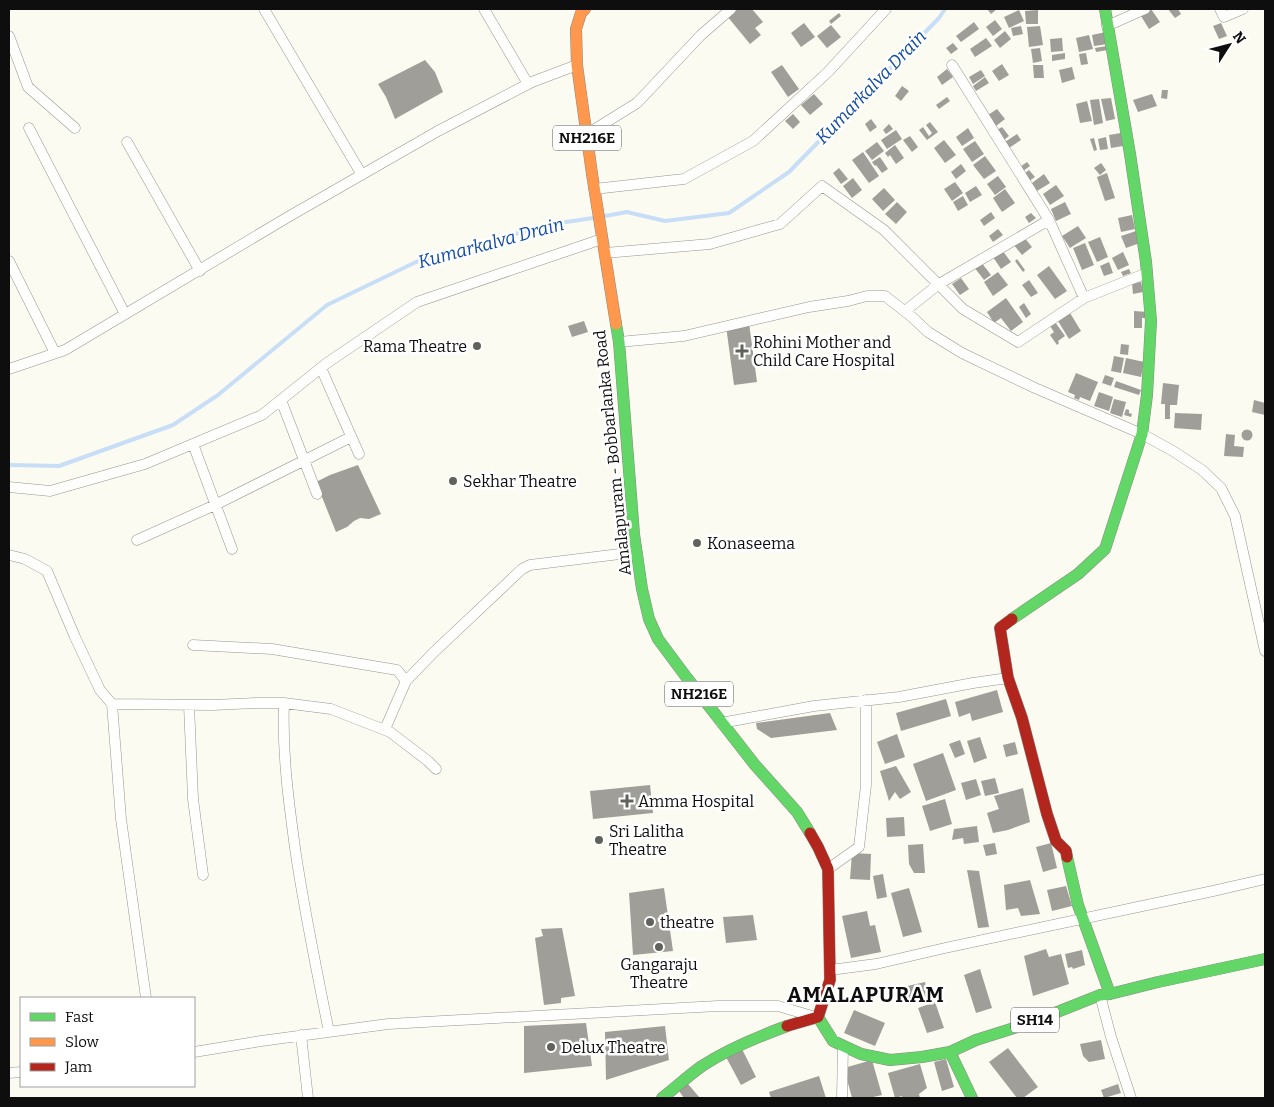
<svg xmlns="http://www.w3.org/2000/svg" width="1274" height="1107" viewBox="0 0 1274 1107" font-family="Bitter,serif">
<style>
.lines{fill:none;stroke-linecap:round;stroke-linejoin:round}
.stream{stroke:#c8def6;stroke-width:4}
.building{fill:#9f9e98}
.street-casing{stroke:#959591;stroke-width:11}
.fast-casing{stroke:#8b8b87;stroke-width:12}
.slow-casing{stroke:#8b8b87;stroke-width:12}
.jam-casing{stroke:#8b8b87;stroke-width:12}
.street{stroke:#fefefd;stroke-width:10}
.fast{stroke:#63d668;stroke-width:11}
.slow{stroke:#ff974d;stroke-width:11}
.jam{stroke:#b3261e;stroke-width:11}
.poi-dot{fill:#61615e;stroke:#fff;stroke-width:2}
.labels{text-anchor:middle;stroke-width:5;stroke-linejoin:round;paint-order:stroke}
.shield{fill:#fff;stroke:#565656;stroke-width:1}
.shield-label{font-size:15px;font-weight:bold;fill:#0e0e0e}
.poi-label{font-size:16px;fill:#0e0e0e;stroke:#fff;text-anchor:start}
.street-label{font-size:16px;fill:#0e0e0e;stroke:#fff}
.water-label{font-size:18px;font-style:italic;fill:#134ca3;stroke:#fff}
.district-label{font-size:21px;font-weight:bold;letter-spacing:1px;fill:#0e0e0e;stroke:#fff}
</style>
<rect width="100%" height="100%" fill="#fbfbf2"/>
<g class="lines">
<path class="stream" d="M605 216 627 212 665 221 729 213 789 172 939 18 945 9
M9 465 59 466 173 425 218 395 327 305 416 262 546 225 593 218"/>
</g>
<path class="building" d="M737 9H752L763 22 755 28 761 35 750 44 727 16Z
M987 9H997L991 14Z
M1151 9 1160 22 1149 29 1141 16Z
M1168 9H1178L1181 14 1175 18Z
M1019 10 1024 21 1009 28 1004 17Z
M1038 10V24H1026L1025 11Z
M839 13 841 16 831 24 829 21Z
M995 20 1002 29 993 36 986 27Z
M974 22 979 29 961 42 956 36Z
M804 23 815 37 801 47 791 33Z
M1221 23 1227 36 1219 39 1213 26Z
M831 25 841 37 827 48 817 36Z
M1021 26 1023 34 1013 36 1011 28Z
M1040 26 1043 45 1029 47 1027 27Z
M1005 31 1011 39 1000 48 994 40Z
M1106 32 1108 44 1094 46 1092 35Z
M1089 35 1093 49 1079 52 1076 38Z
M986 38 992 46 975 57 970 49Z
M1062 38 1063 51 1051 52 1050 39Z
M953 43 958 49 951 54 946 48Z
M1107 46 1108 50 1096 52 1095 48Z
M1040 48 1042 61 1033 63 1031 49Z
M1065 53V59L1052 61V55Z
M1086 53 1088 64 1081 65 1079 54Z
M425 60 435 72 443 92 395 119 386 97 378 84Z
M1002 64 1009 75 999 81 992 71Z
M782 65 799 89 788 97 771 72Z
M1033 65H1043L1044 78H1034Z
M1072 67 1075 79 1062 83 1059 70Z
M947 69 953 77 942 85 937 77Z
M981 70 985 76 973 84 969 77Z
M985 77 989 83 976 91 973 86Z
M902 86 909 91 901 101 895 96Z
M1162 90H1168L1167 99 1161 98Z
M814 94 823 104 810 115 801 105Z
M1152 94 1157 106 1138 112 1133 100Z
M947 97 950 101 939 109 936 105Z
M1111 98 1115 119 1106 121 1101 99Z
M1099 99 1103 123 1094 125 1090 100Z
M1087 101 1092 121 1080 123 1076 104Z
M997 109 1005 119 996 126 988 115Z
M793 114 800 122 793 129 785 121Z
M871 119 877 127 870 132 865 124Z
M930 122 938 132 927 140 919 130 923 127 929 136 932 133 926 125Z
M889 124 893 129 886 134 883 130Z
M1002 127 1009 136 1004 140 997 130Z
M968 128 974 138 962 146 956 137Z
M896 130 902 139 887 149 881 140Z
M1121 133 1123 146 1111 148 1109 135Z
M1017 134 1021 140 1009 148 1005 142Z
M910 136 918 147 912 152 903 140Z
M1106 137 1108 149 1100 150 1098 139Z
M1094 138 1097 150 1094 151 1090 139Z
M944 140 956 155 945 163 934 148Z
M975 141 984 154 972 162 963 149Z
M877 142 884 151 872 160 865 151Z
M895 145 904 158 896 164 890 155 888 157 885 153Z
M863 152 879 176 869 183 852 160Z
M985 156 996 171 984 179 973 165Z
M880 157 888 169 882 173 876 165 875 166 872 162Z
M1027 162 1030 166 1023 171 1020 167Z
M1101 163 1106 170 1100 175 1094 168Z
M961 164 966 171 956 179 951 172Z
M839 168 848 179 841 184 833 173Z
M1029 170 1035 177 1029 181 1024 174Z
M1107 173 1115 198 1105 201 1097 177Z
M1044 174 1050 183 1037 191 1032 183Z
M998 176 1006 187 995 195 987 184Z
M853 178 862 190 852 198 843 186Z
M955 182 963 193 952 201 944 189Z
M1056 185 1064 196 1050 205 1043 194Z
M976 186 982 195 970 202 965 193Z
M884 188 895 200 883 211 872 199Z
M1005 189 1015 203 1002 212 993 198Z
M963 196 968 205 958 211 953 202Z
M897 202 907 212 896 224 885 214Z
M1065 202 1071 214 1056 221 1051 209Z
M991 212 995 218 984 226 980 220Z
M1031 213 1036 218 1029 223 1025 217Z
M1132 215 1135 229 1121 232 1118 218Z
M1078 226 1086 238 1070 248 1062 236Z
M998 229 1003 235 993 242 989 236Z
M1136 231 1140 243 1126 248 1121 236Z
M1023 236 1032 247 1022 255 1013 244Z
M1100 237 1108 257 1097 262 1088 242Z
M1085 243 1094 265 1082 270 1073 248Z
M1002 250 1011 262 1001 269 993 257Z
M1123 252 1129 265 1118 270 1112 258Z
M1017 259 1025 270 1023 272 1015 261Z
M981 262 991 275 984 280 974 267Z
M1109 262 1113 273 1104 276 1100 266Z
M1049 266 1067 291 1055 299 1037 275Z
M1129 269 1131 273 1123 276 1121 272Z
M998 272 1008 285 993 296 984 282Z
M961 278 969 289 960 295 952 284Z
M1029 280 1038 293 1031 297 1022 285Z
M1141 282 1143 292 1133 294 1132 283Z
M1006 298 1023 322 1011 331 1001 318 994 323 987 312Z
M1024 303 1031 314 1026 318 1019 307Z
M1134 311 1148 312V318H1142V328H1134Z
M1070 313 1081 331 1069 339 1058 321Z
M584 321 588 332 572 337 568 326Z
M1055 322 1065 336 1058 341 1059 343 1057 345 1050 335 1054 332 1050 326Z
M749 323 757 382 734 385 726 326Z
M1121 344 1129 345 1128 355 1120 354Z
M1114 356 1124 358 1121 373 1111 371Z
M1126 358 1144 362 1141 377 1123 373Z
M1076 373 1098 382 1090 401 1080 397 1079 400 1074 398 1075 395 1068 392Z
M1105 375 1114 378 1111 386 1102 383Z
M1116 381 1141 390 1139 395 1114 387Z
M1163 383 1179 385 1177 405H1170V419H1165V404H1161Z
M1099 392 1113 397 1109 411 1094 406Z
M1114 399 1126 402 1122 417 1110 413Z
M1254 400 1265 403V415L1252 412Z
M1126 409 1129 410V413L1132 414 1131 417 1124 415Z
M1175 413 1202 414 1201 430 1174 428Z
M1241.5 435a5.5 5.5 0 1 1 11 0a5.5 5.5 0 1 1-11 0Z
M1226 434 1235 435 1234 446 1244 447 1243 457 1224 456Z
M358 465 381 514 369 519 360 518 354 521 347 527 336 532 316 482 330 475Z
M997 690 1003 712 972 721 970 713 959 717 955 702Z
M946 699 951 716 901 731 896 713Z
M830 713 837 730 771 738 757 729 756 723Z
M897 734 905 757 885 764 877 742Z
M980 737 987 758 974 763 967 741Z
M960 740 965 754 955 758 949 744Z
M1015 742 1018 754 1006 757 1003 745Z
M943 753 956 790 926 801 913 764Z
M896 766 911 792 900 799 895 792 889 801 880 771Z
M995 778 999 793 985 796 981 781Z
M976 779 981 795 966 800 961 783Z
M650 785 653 813 593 819 590 791Z
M1023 788 1030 822 1008 830 993 833 987 813 999 809 994 796Z
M945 799 952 824 930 831 922 806Z
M904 817 905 836 887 837 886 818Z
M977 826 979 842 964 844 963 838 952 840 954 829Z
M995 843 997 854 986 856 983 845Z
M1051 843 1057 868 1043 872 1036 847Z
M923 844 925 873H914L909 864 908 845Z
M852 853 871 854 870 880 850 879Z
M967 870 979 871 989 927 978 928Z
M883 874 887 897 877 899 873 876Z
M1030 880 1040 914 1021 916 1018 908 1006 910 1004 885Z
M1066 886 1072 906 1052 911 1047 890Z
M664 888 673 951 633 955 629 893Z
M909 888 922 932 903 937 891 893Z
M867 911 870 926 875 925 881 952 851 958 842 916Z
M753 915 757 940 726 943 723 917Z
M562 928 575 996 561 998V1003L544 1005 535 938 543 936 541 929Z
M1046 949 1049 957 1061 954 1069 984 1033 996 1024 956Z
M1082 950 1085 965 1073 969 1072 967 1068 968 1065 954Z
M980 969 992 1008 976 1013 964 975Z
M925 982 929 999 907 1004 903 987Z
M935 1002 944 1028 927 1033 918 1008Z
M854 1010 885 1023 875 1046 844 1033Z
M586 1023 592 1066 524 1073V1026Z
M665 1026 669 1060 606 1080 605 1032Z
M1101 1040 1105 1059 1089 1062 1083 1056 1080 1044Z
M1008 1048 1038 1087 1023 1098H1017L989 1062Z
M742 1049 756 1077 741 1085 726 1057Z
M946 1059 954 1087 942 1091 934 1062Z
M872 1060 882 1095 869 1098H859L858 1097 852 1098 844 1068Z
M920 1064 927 1088 919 1094 920 1098H902V1096L895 1098 888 1073Z
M819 1076 826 1098H771L769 1092Z
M688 1084 700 1098H684L679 1091Z
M1118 1084 1121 1093 1104 1098 1101 1090Z"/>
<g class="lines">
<g class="street-casing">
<path id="street" d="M264 9 362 175
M484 9 528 84
M1220 9 1224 17 1243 9
M1107 26 1145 9
M9 36 28 87 75 128
M952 65 1049 220
M29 128 125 314
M587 134 637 103 701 35 731 9
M127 142 200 271
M594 189 684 179 753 141 828 72 886 9
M605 253 710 244 780 224 822 186 884 230 963 309 1018 342 1084 298 1147 273
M9 261 55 353
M905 311 939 284 1049 220 1084 298
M619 342 684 336 809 307 848 301 867 296H885L912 317 928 332 962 353 1035 388 1142 434 1173 451 1202 470 1221 488 1235 516 1265 651
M321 368 359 454
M9 369 65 350 288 217 438 131 532 82 577 65
M281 400 317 494
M193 444 232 549
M9 487 50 491 145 464 262 415 327 363 417 302 602 239
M137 540 215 505 351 437
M9 555 25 559 47 571 75 637 100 690 112 704
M193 645 272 649 397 670 406 681 385 729
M406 681 433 653 522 569 530 565 636 552
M284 703C282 754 289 805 296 855 305 914 317 973 329 1032
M189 705 193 799 203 875
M721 723 814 706 899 697 973 683 1008 678
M828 869 859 847 866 785V700
M830 970 876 964 945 948 1213 891 1265 879
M1100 995 1111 1037 1131 1098
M146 998 121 819 112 704 213 705 256 703H284L331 709 390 732 428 761 436 769
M301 1035 308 1098
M194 1052 261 1041 388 1024 718 1006H778L812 1016
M9 1073 21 1072
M842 1098 843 1046"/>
</g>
<g class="fast-casing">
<path id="fast" d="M616 324 619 342 634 534 642 589 649 619 658 639 687 678 755 765 797 812 810 833
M1012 619 1078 574 1105 549 1142 434 1147 395 1151 321 1146 262 1130 154 1105 9
M1067 857 1078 905 1110 994
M818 1017 833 1041 861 1054 890 1060 922 1057 950 1052 976 1040 1027 1024 1100 995 1110 994 1158 982 1265 959
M950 1052 972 1098
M662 1098C675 1088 688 1076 702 1066 728 1049 757 1037 787 1026"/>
</g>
<g class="slow-casing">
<path id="slow" d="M585 9 581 13 576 29 577 65 592 174 616 324"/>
</g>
<g class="jam-casing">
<path id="jam" d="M1012 619 1000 628 1008 678 1022 718 1047 814 1056 841 1066 851 1067 857
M787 1026 818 1017 830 980 828 869 818 847 810 833"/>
</g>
<use href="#street" class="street"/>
<use href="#fast" class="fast"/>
<use href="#slow" class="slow"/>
<use href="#jam" class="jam"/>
</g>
<g class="poi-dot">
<circle cx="477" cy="346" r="5"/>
<path d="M739.5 343.5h5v5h5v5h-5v5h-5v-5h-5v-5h5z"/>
<circle cx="453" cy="481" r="5"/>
<circle cx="697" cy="543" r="5"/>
<path d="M624.5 793.5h5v5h5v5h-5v5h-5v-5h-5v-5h5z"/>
<circle cx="599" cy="840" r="5"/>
<circle cx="650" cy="922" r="5"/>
<circle cx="659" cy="947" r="5"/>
<circle cx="551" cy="1047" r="5"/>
</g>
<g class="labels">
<g class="shield">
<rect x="553" y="125.5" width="68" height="25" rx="4"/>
<rect x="665" y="681.5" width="68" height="25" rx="4"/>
<rect x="1011" y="1007.5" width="48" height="25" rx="4"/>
</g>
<g class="shield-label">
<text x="587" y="143">NH216E</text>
<text x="699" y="699">NH216E</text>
<text x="1035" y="1025">SH14</text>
</g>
<g class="poi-label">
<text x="753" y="348">Rohini Mother and<tspan x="753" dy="18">Child Care Hospital</tspan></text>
<text x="467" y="352" text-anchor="end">Rama Theatre</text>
<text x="463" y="487">Sekhar Theatre</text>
<text x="707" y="549">Konaseema</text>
<text x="638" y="807">Amma Hospital</text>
<text x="609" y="837">Sri Lalitha<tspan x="609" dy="18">Theatre</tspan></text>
<text x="660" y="928">theatre</text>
<text x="659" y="970" text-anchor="middle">Gangaraju<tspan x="659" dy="18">Theatre</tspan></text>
<text x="561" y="1053">Delux Theatre</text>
</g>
<g class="street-label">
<text transform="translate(612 453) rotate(-96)" y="6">Amalapuram - Bobbarlanka Road</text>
</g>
<g class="water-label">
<text transform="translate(871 87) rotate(-46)" y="6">Kumarkalva Drain</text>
<text transform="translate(491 243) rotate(-15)" y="6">Kumarkalva Drain</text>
</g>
<g class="district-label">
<text x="866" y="1002">AMALAPURAM</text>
</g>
</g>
<rect width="1274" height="1107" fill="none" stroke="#0e0e0e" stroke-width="20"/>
<rect x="20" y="997" width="175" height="90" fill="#ffffff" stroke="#9f9f9f"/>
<rect x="30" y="1013" width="25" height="8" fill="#63d668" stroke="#9f9f9f"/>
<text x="65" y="1022" font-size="15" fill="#0e0e0e">Fast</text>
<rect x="30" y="1038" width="25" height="8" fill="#ff974d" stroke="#9f9f9f"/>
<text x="65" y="1047" font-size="15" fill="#0e0e0e">Slow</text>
<rect x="30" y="1063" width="25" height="8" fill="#b3261e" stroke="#9f9f9f"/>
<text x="65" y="1072" font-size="15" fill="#0e0e0e">Jam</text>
<g transform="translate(1229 45) rotate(54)" stroke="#ffffff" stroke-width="4" paint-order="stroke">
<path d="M0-4L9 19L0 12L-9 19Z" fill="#0e0e0e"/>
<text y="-8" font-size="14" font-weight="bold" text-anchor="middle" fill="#0e0e0e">N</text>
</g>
</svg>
